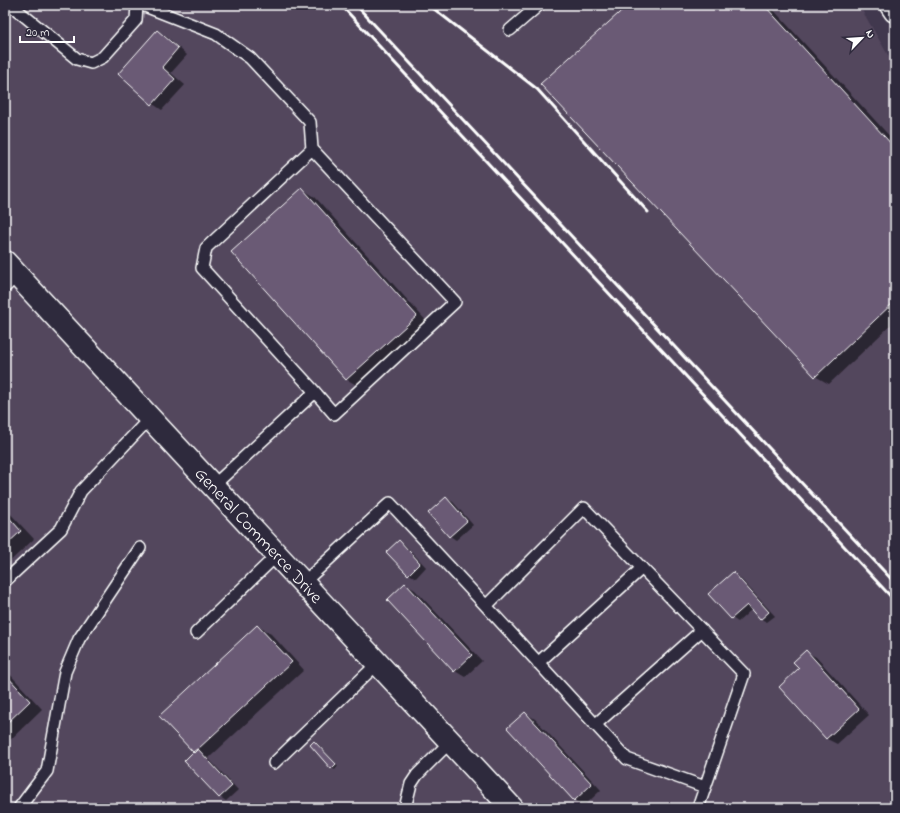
<svg xmlns="http://www.w3.org/2000/svg" width="900" height="813" viewBox="0 0 900 813" font-family="'Indie Flower',sans-serif">
<style>
.built{fill:#52465d}
.shadow{fill:#0007}
.building{fill:#6b5a75;stroke:#fff}
.lines{fill:none;stroke-linecap:round;stroke-linejoin:round}
.service-casing{stroke:#fff;stroke-width:14}
.minor-casing{stroke:#fff;stroke-width:25}
.tertiary-casing{stroke:#fff;stroke-width:25}
.service{stroke:#2f2a3d;stroke-width:11}
.minor{stroke:#2f2a3d;stroke-width:22}
.tertiary{stroke:#2f2a3d;stroke-width:22}
.rail{stroke:#fff;stroke-width:3}
.labels{text-anchor:middle;stroke-width:3;stroke-linejoin:round;paint-order:stroke}
.street-label{font-size:18px;fill:#fff;stroke:#2f2a3d}
</style>
<rect width="100%" height="100%" fill="#41384e"/>
<filter id="ink" filterUnits="userSpaceOnUse"><feTurbulence type="fractalNoise" baseFrequency=".025" numOctaves="2"/><feDisplacementMap in="SourceGraphic" scale="8" xChannelSelector="R" yChannelSelector="G"/><feConvolveMatrix kernelMatrix="1 2 1 2 8 2 1 2 1" color-interpolation-filters="sRGB"/></filter>
<g filter="url(#ink)">
<path class="built" d="M5 5H859L895 67V808H5Z"/>
<path class="shadow" d="M629 5H769L895 142V321L829 384 815 376Z
M157 31 167 37 187 55 171 73 185 85 162 110 153 104Z
M302 189 315 197 429 324 360 387 346 379Z
M446 498 453 502 473 525 456 540 450 536Z
M5 508 34 539 5 566Z
M399 541 405 545 426 567 416 578 409 574 388 552Z
M733 573 739 577 775 616 767 622 761 619 752 609 738 622 732 618 710 594Z
M405 584 415 590 482 661 465 677 455 671 389 600Z
M258 626 271 634 304 670 211 756H210L208 758 238 790 226 801 220 797 185 761 194 752 161 716Z
M806 652 816 657 869 715 837 744 827 739 780 687 801 669Z
M5 669 42 709 5 745Z
M525 713 535 719 601 790 584 806 574 800Z
M315 742 318 744 338 766 335 770 332 768Z"/>
<path class="building" d="M628 5H764L895 148V301L815 377 540 84Z
M157 30 178 48 162 67 175 79 152 105 118 74Z
M302 188 417 316 346 380 231 252Z
M446 497 467 521 449 537 428 513Z
M5 513 21 531 5 546Z
M399 540 420 563 408 575 386 552Z
M733 572 769 612 760 620 747 605 731 619 708 594Z
M405 583 472 655 454 672 387 600Z
M257 625 292 662 198 749H197L193 752 159 716Z
M806 650 859 709 826 739 779 687 799 668 793 662Z
M5 674 30 701 5 725Z
M525 712 592 784 574 801 507 728Z
M314 741 336 764 331 769 310 745Z
M198 749 232 786 219 798 184 761 193 752 194 753Z"/>
<g class="lines">
<g class="service-casing">
<path id="service" d="M11 5 77 59 91 63 103 57 136 20 137 5
M142 5 216 34 250 58 310 122 312 149
M510 30 539 5
M5 287 17 275
M213 486 315 392 202 268 206 248 312 149 455 302 334 414 315 392
M5 581 61 529 81 491 150 418
M303 583 390 503 486 606 584 508 744 674 698 808
M486 606 627 759 705 787
M196 633 277 555
M538 663 642 568
M595 725 702 630
M274 763 378 663
M19 808 47 771 65 672 79 639 140 548
M405 808 411 784 417 775 451 741"/>
</g>
<g class="minor-casing">
<path id="minor" d="M5 262 512 808"/>
</g>
<g class="tertiary-casing">
<path id="tertiary" d="M891 5 895 11"/>
</g>
<use href="#service" class="service"/>
<use href="#minor" class="minor"/>
<use href="#tertiary" class="tertiary"/>
<path class="rail" d="M341 5 895 601
M356 5 575 240 895 583
M429 5 537 89 648 212"/>
</g>
</g>
<g class="labels">
<g class="street-label">
<text transform="translate(259 535) rotate(47)" y="6">General Commerce Drive</text>
</g>
</g>
<rect width="900" height="813" fill="none" stroke="#2f2a3d" stroke-width="20"/>
<rect x="10" y="10" width="880" height="793" fill="none" stroke="#fff" stroke-width="1.5" filter="url(#ink)"/>
<g transform="translate(862 38) rotate(65)" stroke="#2f2a3d" stroke-width="3" paint-order="stroke">
<path d="M0-3L7 15L0 10L-7 15Z" fill="#ffffff"/>
<text y="-6" font-size="11" font-weight="bold" text-anchor="middle" fill="#ffffff">N</text>
</g>
<path d="M20 36v6h54v-6" fill="none" stroke="#ffffff" stroke-width="2"/>
<text x="26" y="36" font-size="12" fill="#ffffff" stroke="#2f2a3d" stroke-width="3" paint-order="stroke">20 m</text>
</svg>
